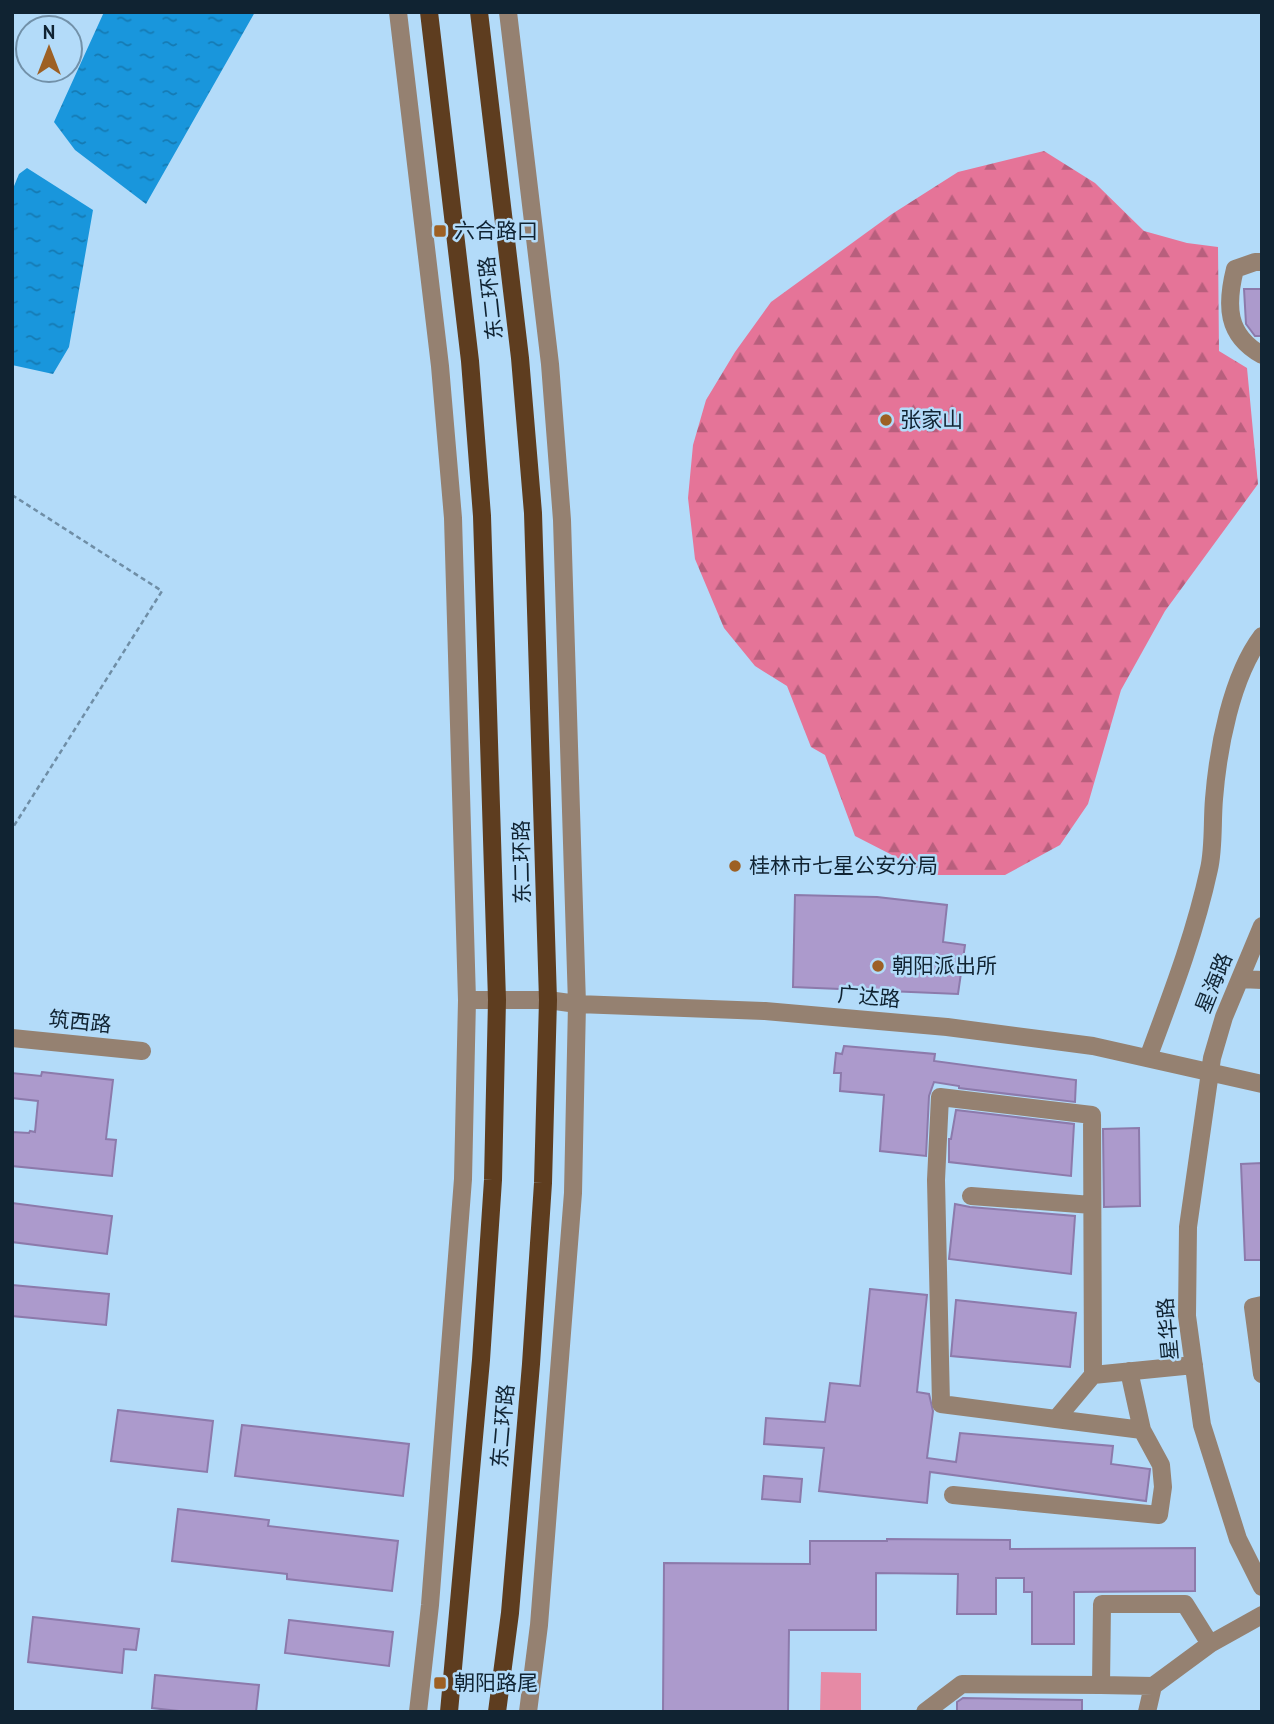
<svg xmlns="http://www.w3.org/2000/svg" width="1274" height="1724" viewBox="0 0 1274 1724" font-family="'PT Sans','Noto Sans SC',sans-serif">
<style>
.forest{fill:url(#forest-firs)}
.garden{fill:#e68aa5}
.water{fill:url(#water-ripples)}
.building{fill:#ac9acc;stroke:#8c7aab;stroke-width:2}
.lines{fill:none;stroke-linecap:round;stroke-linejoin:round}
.path{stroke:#6f8ea6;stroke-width:2.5;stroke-dasharray:5 3.5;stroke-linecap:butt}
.minor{stroke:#958171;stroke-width:18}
.major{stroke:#5e3d1f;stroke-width:18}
.poi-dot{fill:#9d6024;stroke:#b3dbf9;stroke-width:2.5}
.labels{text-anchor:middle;stroke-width:5;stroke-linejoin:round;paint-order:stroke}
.poi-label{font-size:21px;fill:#102332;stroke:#b3dbf9;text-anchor:start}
.street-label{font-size:21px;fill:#102332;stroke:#b3dbf9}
</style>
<defs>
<pattern id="forest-firs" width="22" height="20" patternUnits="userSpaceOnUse" patternTransform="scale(1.75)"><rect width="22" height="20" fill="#e57498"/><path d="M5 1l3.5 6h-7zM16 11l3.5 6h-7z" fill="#b85f7d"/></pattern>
<pattern id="water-ripples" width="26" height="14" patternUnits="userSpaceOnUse" patternTransform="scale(1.75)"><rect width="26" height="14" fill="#1996dc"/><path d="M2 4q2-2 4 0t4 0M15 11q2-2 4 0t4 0" fill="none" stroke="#157ab3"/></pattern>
</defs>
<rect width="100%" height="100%" fill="#b3dbf9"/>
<path class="forest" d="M1044 151 1095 183 1144 231 1187 243 1218 247 1219 351 1247 368 1258 484 1165 611 1121 690 1088 804 1060 845 1005 875H931L855 836 825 755 811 747 787 686 755 666 724 628 695 559 688 498 693 445 706 400 735 352 771 302 892 214 958 172Z"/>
<path class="garden" d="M821 1672 861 1673V1712H820Z"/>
<path class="water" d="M104 12H255L146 204 75 150 54 122Z
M27 168 93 210 69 347 53 374 12 365V191L19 174Z"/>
<path class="building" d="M1244 289H1262V336H1255L1246 324Z
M795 895 877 897 947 905 943 942 965 945 958 994 793 987Z
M844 1046 935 1054 934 1061 1076 1080 1075 1102 959 1088V1086L934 1082 929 1096 926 1156 880 1151 884 1095 840 1091 841 1073H834L836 1053 842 1054Z
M42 1072 113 1080 106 1139 116 1140 112 1176 12 1166V1132L29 1133 30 1131 35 1132 38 1101 12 1098V1073L41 1076Z
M956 1110 1074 1124 1071 1176 949 1162V1139H951Z
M1139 1128 1140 1206 1104 1207 1103 1129Z
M1262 1163V1260H1245L1241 1164Z
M12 1203 112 1216 107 1254 12 1242Z
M955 1204 970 1207 1075 1216 1071 1274 949 1259Z
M12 1285 109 1294 106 1325 12 1316Z
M870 1289 927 1295 917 1392 929 1394 933 1411 927 1458 956 1462 960 1433 1113 1446 1111 1464 1150 1469 1146 1501 930 1472 927 1503 819 1491 824 1448 764 1444 766 1418 825 1422 830 1383 860 1386Z
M956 1300 1076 1313 1070 1367 951 1356Z
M118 1410 213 1421 207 1472 111 1461Z
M242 1425 409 1444 403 1496 235 1476Z
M764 1476 802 1479 800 1502 762 1499Z
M178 1509 269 1520 268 1526 398 1541 392 1591 287 1579V1574L172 1561Z
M887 1539 1010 1540V1549L1195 1548V1591L1074 1592V1644H1032V1592H1024V1578H996V1614H957L958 1574 876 1573V1630H789L788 1712H663L664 1563 810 1564V1541H887Z
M33 1617 139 1629 136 1650 124 1649 122 1673 28 1662Z
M289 1620 393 1632 389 1666 285 1653Z
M155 1675 259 1685 256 1712H188L152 1708Z
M963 1698 1082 1700V1712H957V1702Z"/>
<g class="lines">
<path class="path" d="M12 495 162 591 12 829"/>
<path class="minor" d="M398 12 440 366 453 518 467 1000 463 1179 430 1605 418 1712
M508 12 550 364 562 520 577 1004 573 1193 539 1625 528 1712
M1262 262H1255L1235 269C1226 305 1226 335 1262 355
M1262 926 1224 1017 1212 1058 1188 1227 1187 1316 1202 1425 1238 1539 1262 1587
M1240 979 1262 980
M467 1000H548L577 1004 765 1011 947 1027 1093 1046 1262 1084
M12 1038 142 1051
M1148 1058C1171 996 1195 934 1209 869 1214 847 1212 822 1214 799 1218 749 1231 677 1262 636
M971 1196 1092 1205
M1262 1305 1253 1307 1262 1374
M1093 1375 1056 1419 941 1404 936 1180 940 1097 1092 1115 1093 1375 1194 1365
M1056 1419 1142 1430
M953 1495 1159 1515 1163 1487 1161 1465 1142 1430 1129 1371
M1101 1685 1153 1686
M925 1712 962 1684 1101 1685 1102 1604H1185L1210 1644
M1147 1712 1153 1686 1210 1644 1262 1615"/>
<path class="major" d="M429 12 470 361 482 516 497 1000 493 1180 481 1360 449 1712
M479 12 520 358 533 513 548 1000 543 1183 531 1364 510 1613 497 1712"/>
</g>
<g class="poi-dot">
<rect x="433" y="224" width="14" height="14" rx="3.5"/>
<circle cx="886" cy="420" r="7"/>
<circle cx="735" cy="866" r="7"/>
<circle cx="878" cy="966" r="7"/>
<rect x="433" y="1676" width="14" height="14" rx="3.5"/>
</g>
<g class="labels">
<g class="poi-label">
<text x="454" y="238">六合路口</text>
<text x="900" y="427">张家山</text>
<text x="749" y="873">桂林市七星公安分局</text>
<text x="892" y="973">朝阳派出所</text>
<text x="454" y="1690">朝阳路尾</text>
</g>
<g class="street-label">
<text transform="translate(491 298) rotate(-96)" y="7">东二环路</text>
<text transform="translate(522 862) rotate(-91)" y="7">东二环路</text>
<text transform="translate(1214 983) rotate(-68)" y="7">星海路</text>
<text transform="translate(869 997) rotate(5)" y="7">广达路</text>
<text transform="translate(80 1022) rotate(6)" y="7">筑西路</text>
<text transform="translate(1168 1329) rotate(-95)" y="7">星华路</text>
<text transform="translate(503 1426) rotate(-85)" y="7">东二环路</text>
</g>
</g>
<rect width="1274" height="1724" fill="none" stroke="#102332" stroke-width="28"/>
<g transform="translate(49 49)"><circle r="33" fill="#b3dbf9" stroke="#7291a9" stroke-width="2"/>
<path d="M0-5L12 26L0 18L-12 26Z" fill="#9d6024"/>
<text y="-10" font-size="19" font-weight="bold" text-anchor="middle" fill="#102332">N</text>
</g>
</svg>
